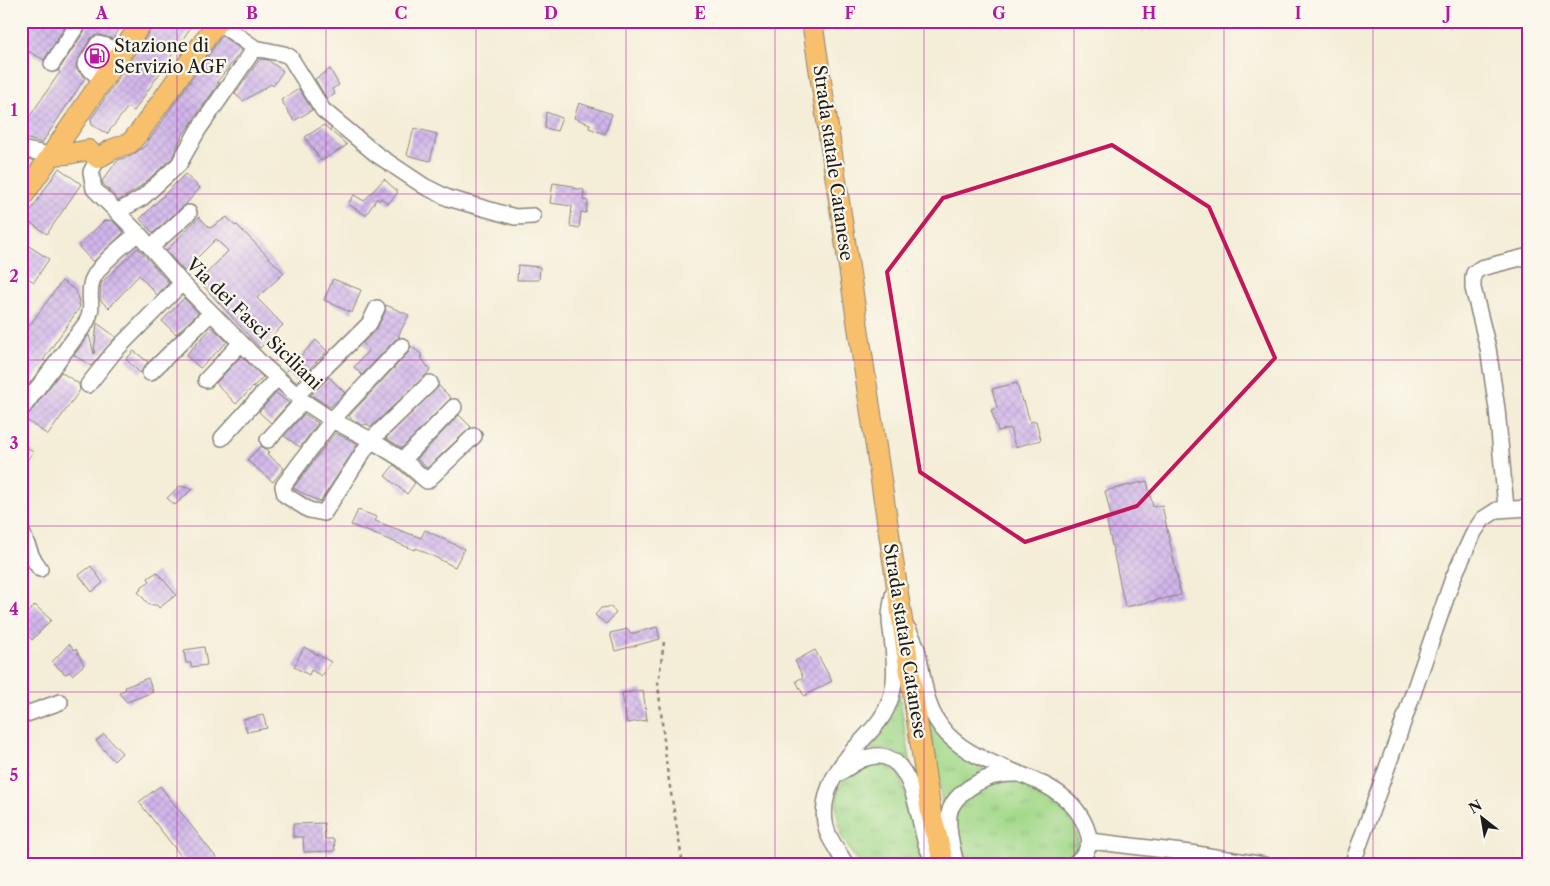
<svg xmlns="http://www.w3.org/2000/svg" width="1550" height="886" viewBox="0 0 1550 886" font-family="'Libre Caslon Text',serif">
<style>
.grass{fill:url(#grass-tufts);stroke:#5f7a52}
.building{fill:url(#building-cross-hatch)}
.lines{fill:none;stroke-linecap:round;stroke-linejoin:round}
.minor-casing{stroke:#88847a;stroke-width:18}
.major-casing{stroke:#88847a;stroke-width:22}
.path{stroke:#88847a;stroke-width:2.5;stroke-dasharray:4 4;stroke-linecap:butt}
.minor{stroke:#fff;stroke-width:15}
.major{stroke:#f8bf6c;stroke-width:20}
.marked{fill:none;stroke:#c2185b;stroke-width:4;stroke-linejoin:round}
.grid{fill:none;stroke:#b5179e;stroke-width:1;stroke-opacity:0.55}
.labels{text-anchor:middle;stroke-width:4.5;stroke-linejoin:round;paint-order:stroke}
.poi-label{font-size:18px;fill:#1c1c1c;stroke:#fbf7ec;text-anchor:start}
.street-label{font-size:18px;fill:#1c1c1c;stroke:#fbf7ec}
.neatline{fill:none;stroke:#b5179e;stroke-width:2}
.grid-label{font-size:16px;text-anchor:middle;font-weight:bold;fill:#b5179e}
</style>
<defs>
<pattern id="grass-tufts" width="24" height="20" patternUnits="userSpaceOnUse" patternTransform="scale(1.25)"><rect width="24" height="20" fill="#a2d889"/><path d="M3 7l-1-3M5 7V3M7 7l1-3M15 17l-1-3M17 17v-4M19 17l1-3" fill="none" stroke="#8bb976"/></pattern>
<pattern id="building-cross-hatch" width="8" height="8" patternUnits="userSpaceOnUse" patternTransform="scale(1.25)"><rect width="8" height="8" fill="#d1b6eb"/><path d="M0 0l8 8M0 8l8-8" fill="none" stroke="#b39cc9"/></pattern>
</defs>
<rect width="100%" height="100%" fill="#fbf7ec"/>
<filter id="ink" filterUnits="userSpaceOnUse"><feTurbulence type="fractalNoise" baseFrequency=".02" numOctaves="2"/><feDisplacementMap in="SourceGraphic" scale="10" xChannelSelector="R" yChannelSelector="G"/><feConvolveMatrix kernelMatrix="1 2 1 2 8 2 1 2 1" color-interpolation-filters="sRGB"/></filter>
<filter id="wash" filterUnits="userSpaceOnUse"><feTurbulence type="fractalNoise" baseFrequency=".0096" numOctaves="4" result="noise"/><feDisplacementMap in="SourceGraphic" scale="20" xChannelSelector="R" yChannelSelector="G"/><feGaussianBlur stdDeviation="1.12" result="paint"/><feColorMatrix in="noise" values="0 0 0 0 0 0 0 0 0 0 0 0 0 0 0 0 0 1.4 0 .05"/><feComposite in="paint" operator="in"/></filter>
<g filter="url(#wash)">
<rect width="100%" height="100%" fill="#f4edd7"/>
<path class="grass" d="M899 695 911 765 910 766C907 764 905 759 902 757 891 746 876 750 863 750Z
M928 718 991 770 944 809 943 808Z
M877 760 898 771 928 865H859L841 835 837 814V800L839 789 846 776Z
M1010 780C1020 783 1032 786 1042 792 1049 795 1054 801 1060 807 1076 824 1086 844 1069 865H966L954 823 955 815 959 807 975 789Z"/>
<g id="blocks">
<path class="building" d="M24 21H69L44 60 28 51 21 50V26Z
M89 21H124L113 39 99 35 94 36 90 39 76 64V69L85 78 42 143 21 137V129L60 72 58 71 88 26Z
M157 21H195L134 111 128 107 107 134 92 125 91 119Z
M222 36 242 50 217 82 219 83 182 136 172 158 136 190 119 200 103 184 102 181 118 160 131 156 145 146Z
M260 59 268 60 283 71 273 86 271 84 243 101 235 94Z
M330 69 339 85 332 89 335 94 327 99 315 79Z
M299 89 312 110 294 121 281 100Z
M579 103 612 114 605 134 589 128 590 124 574 118Z
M546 112 562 118 557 131 545 128Z
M324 125 347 145 321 161 305 137Z
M414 128 437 134 430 161 407 155Z
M59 168 81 184 47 234 25 219Z
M185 174 200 188 186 204 153 233 140 219Z
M384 179 398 192 388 204 381 198 379 201 377 198 366 215 348 204 354 195 364 201Z
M553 183 573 186V188L584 190 583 200 588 201 586 213 581 212 579 228 570 226 572 206 550 203Z
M199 217 210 228 227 217 235 226 237 225 284 273 257 298 283 325 260 348 199 281 228 251 216 239 184 271 166 251Z
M112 220 124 232 93 262 78 246 104 221Z
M21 241 49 259 34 282 21 274Z
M138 248 169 283 157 295 139 275 109 308 100 300 101 283Z
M518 265 540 267 539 280H517Z
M333 279 361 290 352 313 324 300Z
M62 281 76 291 80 307 43 360 46 362 25 389 21 385V337Z
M184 298 198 313 176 334 162 321Z
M386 305 409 315 398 336 400 337 395 340 362 375 354 367 369 350 363 343 377 328 385 312Z
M97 323 116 337 91 366 74 355 89 335 94 354Z
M212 327 227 342 200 368 186 355Z
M316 340 327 351 296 382 285 372Z
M411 346 421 354 422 359 430 370 427 374 371 427 367 424 363 425 353 420 349 416 409 352Z
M134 351 148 362 140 373 126 359Z
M241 356 263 377 236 404 216 383Z
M61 372 79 384 80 390 48 435 25 419Z
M329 377 345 393 330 407 311 395Z
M1017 383 1022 402 1024 401 1030 422 1036 421 1041 440 1015 447 1010 428 998 431 991 410 997 408 992 389Z
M439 386 451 398 402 448 386 438Z
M276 393 289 403 271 423 259 412Z
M304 414 318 423 300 447 284 436Z
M459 415 471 427 427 468 417 459Z
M335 433 358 444 320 502 293 488Z
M21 443 33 452 21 469Z
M261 446 269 452 267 454 284 468 273 482 247 460Z
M394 465 415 483 407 494 385 476Z
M1147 481 1153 507 1162 505 1181 595 1125 607 1106 517 1111 516 1105 491Z
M180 486 192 489 175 505 167 498Z
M358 510 377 517 375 521 421 538 425 530 464 549 455 567 416 548 415 550 351 525Z
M91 566 103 583 92 592 79 575Z
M157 572 176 595 159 608 157 605H149L138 592 141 590 140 588 150 581 148 578Z
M35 605 51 620 32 640 21 629V620Z
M611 607 616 613 606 624 595 615 601 608Z
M657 627 660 639 615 651 610 633 628 629 630 634Z
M69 644 74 650 76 649 84 665 72 675 70 672 65 674 52 662Z
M204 647 207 665 191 667V663H186L184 650Z
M304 647 331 662 322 676 311 670 309 675 294 667Z
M815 650 832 681 804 696 796 681 803 677 795 661Z
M148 678 153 692 127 702 119 693 126 689 125 687Z
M643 690 647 720 627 723 622 693Z
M263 715 267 728 247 732 243 719Z
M104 734 122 753 114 761 96 741Z
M160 786 222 865H188L139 802Z
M324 823 325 839H334L335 851 304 852 303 837H293V824Z"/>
</g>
</g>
<g filter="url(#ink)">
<use href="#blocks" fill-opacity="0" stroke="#88847a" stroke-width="1"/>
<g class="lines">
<g class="minor-casing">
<path id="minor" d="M218 22 255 48 284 54 290 57 323 110 376 154 424 186 448 198 515 217 533 216
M52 64 80 21
M102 80 85 65 98 44 107 46 119 55
M21 149 51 155
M98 158 91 172 94 189 138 233 182 283 263 365 303 401 332 420 371 440 403 460 427 481 474 436
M117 212 142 198 179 164 198 130 255 48
M151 247 189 213
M402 346 332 420 283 486 285 495 309 510 324 513 371 440 430 383
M150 373 211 313
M206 380 241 343
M88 385 114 352 182 283
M297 395 369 324 377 308
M21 410 86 323C95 306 88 301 91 285 93 268 125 244 138 233
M222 438 277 378
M268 440 303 401
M403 460 454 407
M1506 508 1497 409 1488 348 1473 288V277L1474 273 1481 268 1529 256
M21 530 32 557 40 569
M908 629C911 635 915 642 917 649 925 681 923 708 947 734 991 780 1076 770 1090 841
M21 716 60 702
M840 773C847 768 854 763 863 759 912 740 917 815 926 844 928 851 933 858 936 865
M1090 841 1190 853 1264 865
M846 865C841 856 835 847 830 838 816 809 830 778 849 755 866 734 883 724 891 697 897 677 894 657 892 637 891 630 890 624 890 618 890 609 892 600 894 591
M956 865C953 849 947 831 949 815 951 795 982 777 1001 775 1006 774 1011 774 1016 774
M1073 865 1085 854 1090 841
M1352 865 1397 740 1453 578 1474 532 1483 519 1497 510 1529 508"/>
</g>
<g class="major-casing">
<path id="major" d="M812 21 931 813 944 865
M51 155 68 154 88 150 98 158 113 149 130 143 141 130 218 21
M21 199 143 21"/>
</g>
<path class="path" d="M664 642 658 684 667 769 683 865"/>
<use href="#minor" class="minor"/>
<use href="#major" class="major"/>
</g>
</g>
<path class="marked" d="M1112 145 1209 207 1275 358 1137 506 1025 542 920 472 887 272 943 198Z"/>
<path class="grid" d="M177 21V865M326 21V865M476 21V865M626 21V865M775 21V865M924 21V865M1074 21V865M1224 21V865M1373 21V865M21 194H1529M21 360H1529M21 526H1529M21 692H1529"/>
<defs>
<g id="fuel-ring" transform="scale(1.25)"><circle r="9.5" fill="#fbf7ec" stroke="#b5179e" stroke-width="1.5"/><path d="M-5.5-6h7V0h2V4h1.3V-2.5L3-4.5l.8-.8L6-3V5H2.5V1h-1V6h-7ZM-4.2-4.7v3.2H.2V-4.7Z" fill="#b5179e"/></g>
</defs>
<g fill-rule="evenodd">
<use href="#fuel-ring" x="97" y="56"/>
</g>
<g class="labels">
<g class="poi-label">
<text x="114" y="52">Stazione di<tspan x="114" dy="21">Servizio AGF</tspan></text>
</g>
<g class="street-label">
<text transform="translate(833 163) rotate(82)" y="6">Strada statale Catanese</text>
<text transform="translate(254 324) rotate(44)" y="6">Via dei Fasci Siciliani</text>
<text transform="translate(905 641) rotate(81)" y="6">Strada statale Catanese</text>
</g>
</g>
<rect width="1550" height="886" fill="none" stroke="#fbf7ec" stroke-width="55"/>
<g transform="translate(1482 818) rotate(329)" stroke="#fbf7ec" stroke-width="4" paint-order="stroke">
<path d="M0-4L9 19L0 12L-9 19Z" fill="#1c1c1c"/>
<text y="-8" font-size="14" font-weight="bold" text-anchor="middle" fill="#1c1c1c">N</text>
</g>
<rect x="28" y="28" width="1494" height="830" class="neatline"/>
<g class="grid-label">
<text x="102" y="19">A</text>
<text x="252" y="19">B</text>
<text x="401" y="19">C</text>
<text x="551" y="19">D</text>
<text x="700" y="19">E</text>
<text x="850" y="19">F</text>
<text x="999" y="19">G</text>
<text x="1149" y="19">H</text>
<text x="1298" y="19">I</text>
<text x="1448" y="19">J</text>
<text x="14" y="116">1</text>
<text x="14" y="282">2</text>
<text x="14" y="449">3</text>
<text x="14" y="615">4</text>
<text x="14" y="781">5</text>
</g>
</svg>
